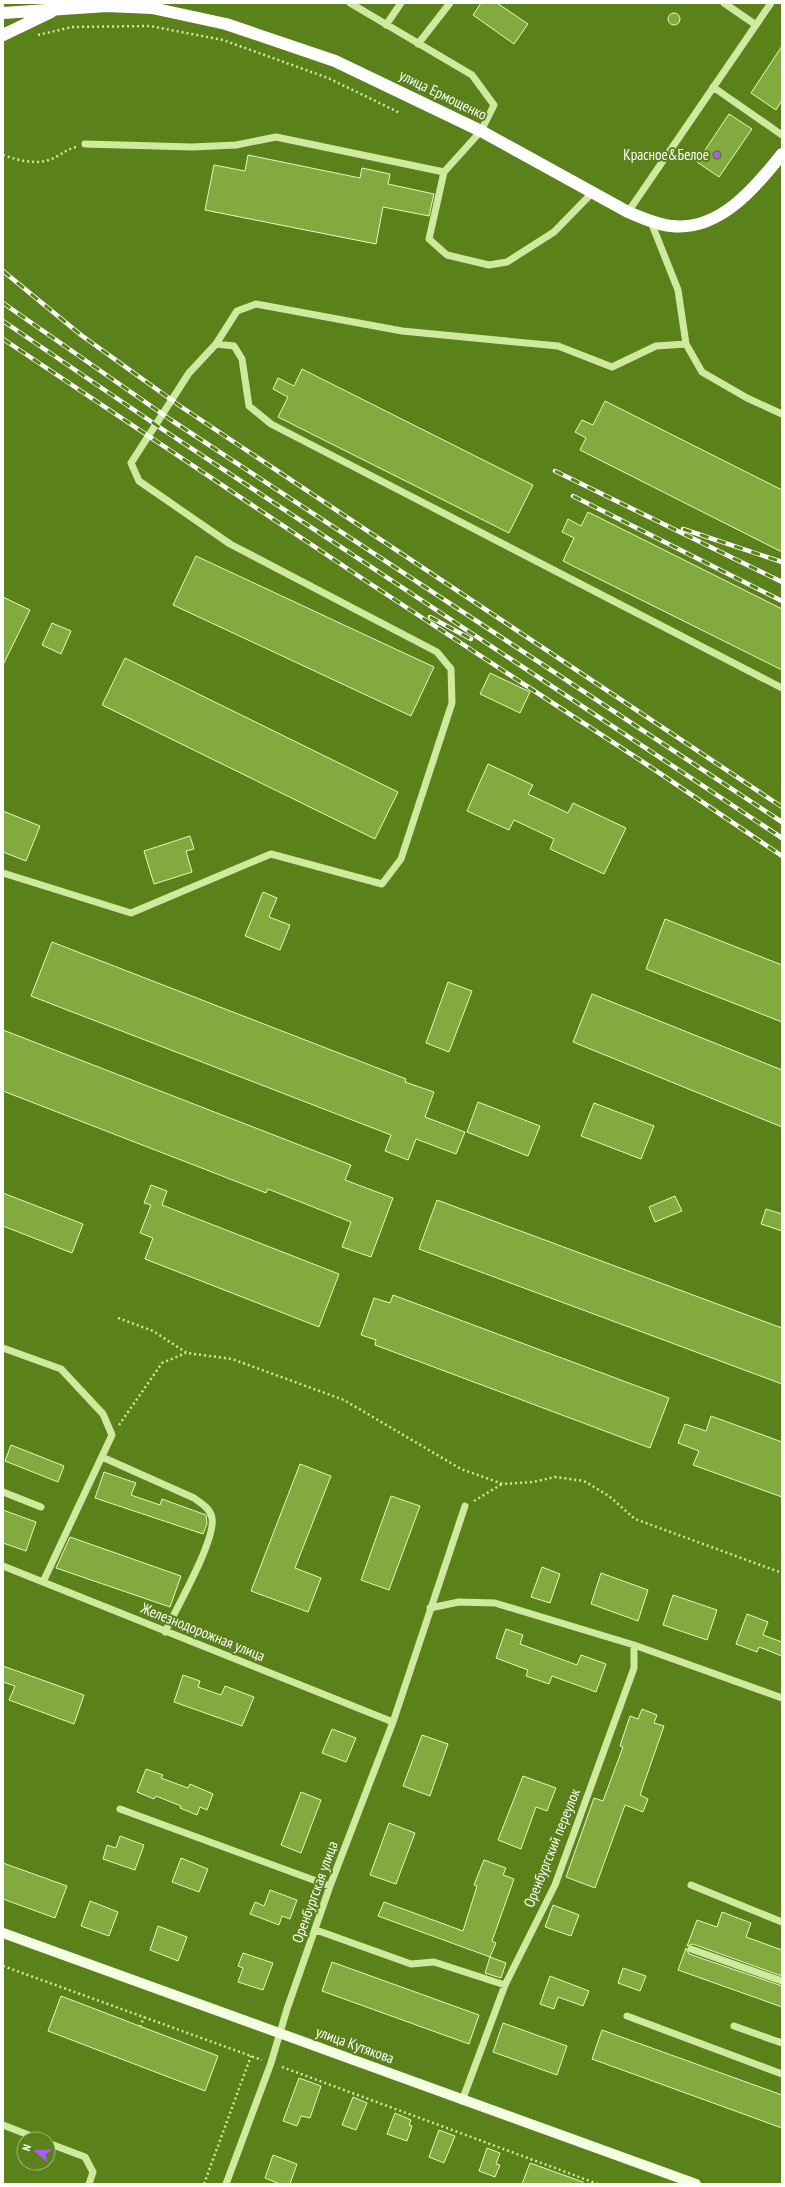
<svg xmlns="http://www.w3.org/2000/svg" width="785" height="2187" viewBox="0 0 785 2187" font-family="'PT Sans Narrow',sans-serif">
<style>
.building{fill:#82aa3e;stroke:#e5f8c3}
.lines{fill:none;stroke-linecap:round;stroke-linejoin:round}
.path{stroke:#cfea9f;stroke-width:2.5;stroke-dasharray:2 3;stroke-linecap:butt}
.minor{stroke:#cfea9f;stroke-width:7}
.major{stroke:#f3fee3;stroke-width:10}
.highway{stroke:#fff;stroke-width:12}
.rail-casing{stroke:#fff;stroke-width:4.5}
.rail{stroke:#5b811b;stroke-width:3;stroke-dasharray:9;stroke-linecap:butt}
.poi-dot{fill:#af5bfc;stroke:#5b811b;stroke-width:1.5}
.labels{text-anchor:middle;stroke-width:4;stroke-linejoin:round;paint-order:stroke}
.street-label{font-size:15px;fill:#fff;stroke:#5b811b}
.poi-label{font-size:15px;fill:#fff;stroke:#5b811b;text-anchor:end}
</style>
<rect width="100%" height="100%" fill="#5b811b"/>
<path class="building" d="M481 3H497L528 24 514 44 473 15Z
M668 19a6 6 0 1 1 12 0a6 6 0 1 1-12 0Z
M782 46V100L776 110 751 93Z
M729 114 752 129 719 177 697 162Z
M248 155 360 178 362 168 390 174 388 184 434 194 429 216 383 207 376 244 205 210 214 165 245 171Z
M302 369 533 485 509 533 278 417 288 397 273 389 278 378 294 386Z
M605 401 782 490V552L580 450 586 438 575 432 582 420 593 425Z
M588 512 782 609V670L563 561 574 538 562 532 568 519 581 526Z
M196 556 434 667 411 716 173 605Z
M3 597 30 610 3 665Z
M52 623 71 631 61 654 42 645Z
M125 658 398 792 375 839 102 705Z
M490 673 530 692 520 713 480 694Z
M488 764 533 785 528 794 568 813 573 803 626 828 604 874 550 849 554 839 514 820 509 830 467 811Z
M3 811 40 826 26 861 3 852Z
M190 836 194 849 186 851 192 872 154 884 144 851Z
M263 892 277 898 269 917 290 925 280 950 245 936Z
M665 919 782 965V1022L646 969Z
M52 942 406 1079 405 1082 434 1092 425 1117 465 1132 456 1154 416 1139 408 1160 385 1151 391 1135 31 996Z
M448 982 472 991 449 1052 426 1043Z
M592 994 782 1070V1127L573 1042Z
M3 1030 351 1165 345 1180 393 1198 371 1257 342 1247 351 1222 268 1189 266 1193 3 1091Z
M478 1102 540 1126 528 1156 467 1132Z
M594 1103 654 1126 641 1159 581 1136Z
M151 1185 167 1191 162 1205 339 1274 319 1327 145 1259 153 1238 140 1233 151 1205 144 1203Z
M3 1193 83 1224 72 1253 3 1226Z
M675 1196 682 1211 655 1222 649 1207Z
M437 1200 782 1328V1384L419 1249Z
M766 1209 782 1214V1231L761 1224Z
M393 1295 669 1398 650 1448 375 1345 376 1340 361 1335 374 1298 390 1303Z
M711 1416 782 1442V1497L693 1465 699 1451 678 1443 685 1424 706 1431Z
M11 1445 64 1466 58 1482 5 1461Z
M300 1464 331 1476 295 1568 321 1578 308 1612 251 1591Z
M104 1472 136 1483 131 1495 160 1505 162 1499 206 1515 207 1524 203 1534 95 1498Z
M391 1496 420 1506 389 1590 361 1580Z
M3 1510 36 1522 26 1551 3 1543Z
M70 1537 181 1576 170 1607 56 1568Z
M542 1567 560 1574 550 1603 531 1597Z
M601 1573 648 1590 638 1621 591 1604Z
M673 1595 717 1610 707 1640 663 1625Z
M747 1614 768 1622 763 1635 782 1642V1656L759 1647 757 1652 736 1644Z
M506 1629 523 1635 520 1644 577 1665 581 1655 606 1664 596 1692 552 1676 549 1684 526 1676 528 1670 496 1658Z
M3 1666 84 1695 74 1724 9 1700 15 1686 3 1682Z
M183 1675 200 1681 198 1687 221 1695 225 1686 254 1697 242 1726 174 1702Z
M642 1709 657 1715 654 1723 664 1726 640 1795 648 1799 643 1812 625 1805 595 1888 566 1877 594 1798 603 1801 623 1747 620 1746 630 1716 638 1719Z
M332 1729 356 1738 346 1762 322 1753Z
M422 1735 448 1744 430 1796 403 1786Z
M146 1769 163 1775 161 1778 188 1788 190 1784 213 1794 207 1810 200 1807 197 1815 180 1808 181 1806 156 1796 154 1799 137 1792Z
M523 1776 556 1788 547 1811 536 1807 521 1849 498 1840Z
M301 1792 321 1800 301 1853 281 1845Z
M389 1823 415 1833 396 1884 370 1875Z
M120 1836 144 1845 135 1870 103 1859 107 1845 116 1848Z
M181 1858 208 1869 199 1892 172 1882Z
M484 1860 506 1868 503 1875 514 1879 492 1941 496 1943 490 1957 378 1916 384 1902 463 1931 477 1886 474 1885Z
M3 1863 67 1886 55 1918 3 1899Z
M270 1890 297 1900 290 1919 282 1916 279 1925 250 1914 255 1902 264 1906Z
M90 1901 118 1912 109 1936 81 1926Z
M553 1905 579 1915 571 1936 545 1927Z
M722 1912 751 1923 746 1937 782 1950V1976L693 1944 687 1946 697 1920 717 1927Z
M158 1926 187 1937 178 1961 150 1950Z
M686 1948 689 1954 782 1986V2007L678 1970Z
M243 1953 273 1963 263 1990 238 1982 243 1968 238 1966Z
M490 1957 506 1963 501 1978 485 1973Z
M332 1962 479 2015 469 2044 322 1991Z
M623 1968 646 1976 640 1991 618 1983Z
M550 1976 589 1991 583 2006 558 1997 554 2009 540 2004Z
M61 1996 218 2056 205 2091 48 2031Z
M503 2023 567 2046 557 2075 493 2052Z
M602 2030 782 2095V2128L592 2059Z
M299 2078 321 2086 310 2118 301 2116 297 2126 283 2121Z
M353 2097 367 2103 356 2130 342 2125Z
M395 2113 411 2120 409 2125 412 2126 407 2141 387 2134Z
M439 2130 455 2136 444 2163 429 2157Z
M487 2148 500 2153 496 2164 500 2165 495 2177 479 2171Z
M273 2155 297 2164 290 2184H280L265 2178Z
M530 2163 583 2182V2184H522Z"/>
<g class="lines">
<path class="path" d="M38 35 72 27 150 26 223 40 328 78 400 113
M3 155C20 161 39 166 56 157 63 153 68 149 76 147
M118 1318 153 1331 187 1353 232 1359 344 1400 461 1469 503 1484 533 1482 555 1477 584 1481 609 1496 635 1519 782 1573
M119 1425 162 1363 186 1353
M474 1501 502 1484
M3 1966 262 2060
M140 2027 144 2017
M282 2067 598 2184
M204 2184 251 2056"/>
<path class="minor" d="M350 3 472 75 494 105 481 131 444 172 429 239 447 255 489 265 507 262 554 232 592 193
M724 3 756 25
M386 25 401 3
M418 44 450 3
M713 87 782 135
M85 144 192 147 236 145 276 137 444 172
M628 212 771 3
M651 222 678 290 686 344 702 372 747 398 782 414
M216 344 237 311 256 304 402 331 558 346 612 367 656 346 686 344
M3 873 131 913 271 854 382 884 401 859 452 703 451 669 437 652 230 544 139 481 131 463 189 373 216 344 234 346 242 359 249 406 271 424 782 688
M3 1348 61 1369 103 1414 112 1435 43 1582
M102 1457 194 1498C202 1504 210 1508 212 1518 216 1540 176 1609 165 1632
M3 1492 41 1507
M3 1566 393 1722
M430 1608 459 1602 495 1603 634 1645 782 1698
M120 1809 330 1886
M691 1885 782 1922
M316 1930 411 1964 434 1962 505 1985
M691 1949 782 1981
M627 2016 782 2074
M734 2026 782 2043
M462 2101 505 1985 555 1885 634 1668V1645
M3 2125 39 2139
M48 2143 85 2157 93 2172 89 2184
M226 2184 271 2063 287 2009 330 1886 393 1722 465 1506"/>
<path class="major" d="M3 1933 696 2184"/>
<path class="highway" d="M3 13 107 6 152 8 226 24 335 61 481 131 628 212C642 218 656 224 671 226 719 232 756 187 782 154
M3 35 51 12"/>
<g class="rail-casing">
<path id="rail" d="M3 271 81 335 180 406 782 807
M3 303 171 420 782 822
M3 321 165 431 782 838
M3 339 366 581 646 764 782 856
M555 471 782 582
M573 496 782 601
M683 529 782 562
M430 617 471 639"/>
</g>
<use href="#rail" class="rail"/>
</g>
<circle class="poi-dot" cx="717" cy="155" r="4"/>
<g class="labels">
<g class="street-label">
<text transform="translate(443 95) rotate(26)" y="5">улица Ермощенко</text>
<text transform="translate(203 1632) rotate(22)" y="5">Железнодорожная улица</text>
<text transform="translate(552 1848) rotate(-68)" y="5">Оренбургский переулок</text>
<text transform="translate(315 1892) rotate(-70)" y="5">Оренбургская улица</text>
<text transform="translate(355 2045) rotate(20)" y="5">улица Кутякова</text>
</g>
<g class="poi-label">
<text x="709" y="160">Красное&amp;Белое</text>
</g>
</g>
<rect width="785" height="2187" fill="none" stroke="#ffffff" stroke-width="8"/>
<g transform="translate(36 2151) rotate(290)"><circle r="19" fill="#5b811b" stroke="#9db376"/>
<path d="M0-3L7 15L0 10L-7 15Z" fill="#af5bfc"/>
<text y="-6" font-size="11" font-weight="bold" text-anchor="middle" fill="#ffffff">N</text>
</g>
</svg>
